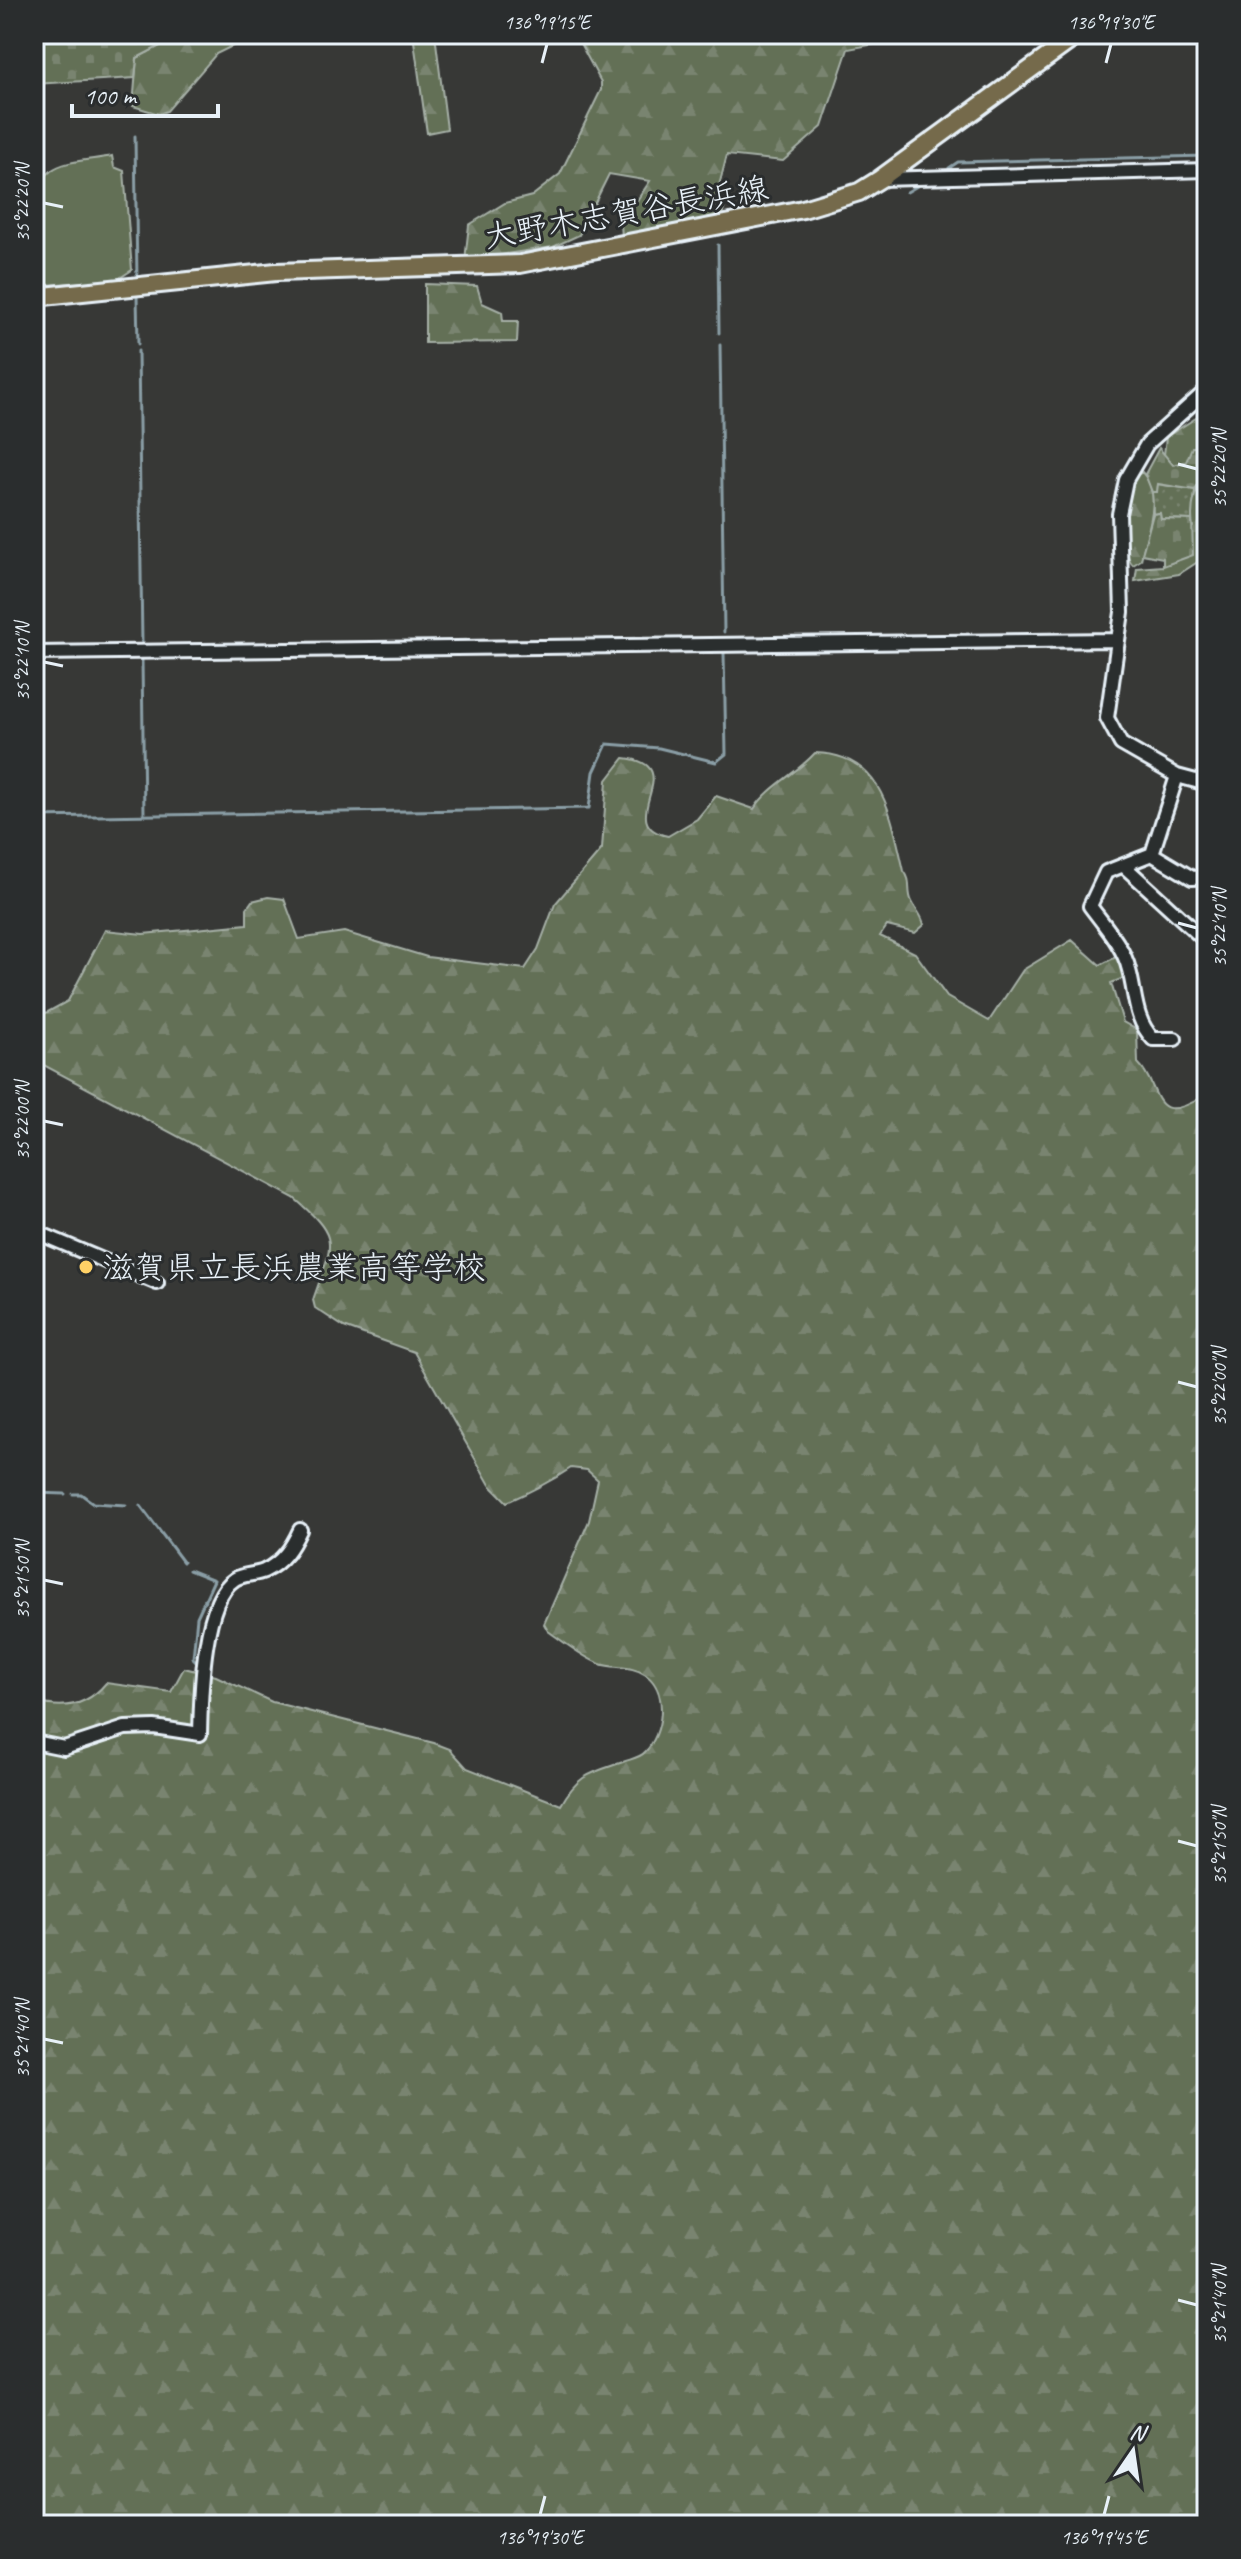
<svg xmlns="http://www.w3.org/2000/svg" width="1241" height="2559" viewBox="0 0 1241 2559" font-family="Caveat,'Klee One',sans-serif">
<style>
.grass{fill:url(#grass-dots);stroke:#a6b0a7;stroke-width:2}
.forest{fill:url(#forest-firs);stroke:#a6b0a7;stroke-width:2}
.cemetery{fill:url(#cemetery-stones);stroke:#a6b0a7;stroke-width:2}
.pitch{fill:#636f56;stroke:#a6b0a7;stroke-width:2}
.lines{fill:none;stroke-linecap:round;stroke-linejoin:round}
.stream{stroke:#8a9ea6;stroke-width:3}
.minor-casing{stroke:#e8f1f8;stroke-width:18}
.major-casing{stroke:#e8f1f8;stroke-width:22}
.minor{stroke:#2a2d2e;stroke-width:12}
.major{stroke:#746b4b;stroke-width:16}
.ticks{fill:none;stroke:#e8f1f8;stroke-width:3}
.poi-dot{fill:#ffd166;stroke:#2a2d2e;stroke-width:3}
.labels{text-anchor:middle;stroke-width:6;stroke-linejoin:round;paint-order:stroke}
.street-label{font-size:32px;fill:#e8f1f8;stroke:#2a2d2e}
.poi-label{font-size:32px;fill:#e8f1f8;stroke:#2a2d2e;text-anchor:start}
.neatline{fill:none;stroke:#e8f1f8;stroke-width:3}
.ticks-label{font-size:20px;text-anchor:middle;fill:#e8f1f8}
</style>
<defs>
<pattern id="grass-dots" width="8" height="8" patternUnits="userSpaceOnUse" patternTransform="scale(2)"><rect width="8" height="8" fill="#636f56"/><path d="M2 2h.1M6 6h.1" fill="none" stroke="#79846f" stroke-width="1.8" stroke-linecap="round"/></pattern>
<pattern id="forest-firs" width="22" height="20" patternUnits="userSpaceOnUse" patternTransform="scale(2)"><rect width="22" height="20" fill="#636f56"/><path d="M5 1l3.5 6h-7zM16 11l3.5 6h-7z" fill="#79846f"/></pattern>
<pattern id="cemetery-stones" width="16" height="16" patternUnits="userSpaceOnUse" patternTransform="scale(2)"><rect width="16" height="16" fill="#636f56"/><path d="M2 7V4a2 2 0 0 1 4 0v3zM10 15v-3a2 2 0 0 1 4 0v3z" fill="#79846f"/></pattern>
</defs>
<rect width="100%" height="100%" fill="#373836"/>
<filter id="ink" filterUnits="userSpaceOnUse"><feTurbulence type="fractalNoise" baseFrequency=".0125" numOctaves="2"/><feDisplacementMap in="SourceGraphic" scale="16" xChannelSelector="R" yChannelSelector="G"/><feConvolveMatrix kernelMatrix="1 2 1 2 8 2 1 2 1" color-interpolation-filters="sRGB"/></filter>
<g filter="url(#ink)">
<path class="grass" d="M1157 484 1195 490 1192 520 1160 519 1159 513 1153 514 1152 492H1157Z"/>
<path class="forest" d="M166 34H257L216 54 167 111 159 114 133 106 137 58 165 43Z
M413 34H435L447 129 427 133Z
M575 34H890L880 43 848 49 822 127 783 161 727 155 715 201 726 202 721 218 622 237 621 224 650 181 609 174 579 235 553 247 465 260 469 225 505 203 532 196 560 174 601 90V82Z
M425 284 477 286 482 303 502 312 503 321H518L517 342 425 343Z
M1207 411V454L1202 448 1186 462 1173 465 1164 455 1166 437Z
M1207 467V556L1179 574 1135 581 1137 568 1163 566 1193 527C1189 504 1197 488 1207 467Z
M1142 472C1164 496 1146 533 1141 560L1133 565C1119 551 1128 497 1133 478Z
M815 753C884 754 891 817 904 871 911 880 908 886 910 896 912 907 922 913 924 925L915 933 887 926 880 936 915 953 947 997 989 1021 1023 970 1072 940 1100 965 1118 956 1126 977 1111 983 1123 1022 1137 1030 1138 1063C1162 1086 1150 1129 1202 1097L1207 1082V2525H34V1701C63 1711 87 1706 106 1683L171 1692 184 1668 216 1676 272 1702 434 1743 450 1749 467 1768 561 1805C578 1774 591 1773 623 1762 630 1759 640 1758 645 1752 663 1734 669 1692 646 1675 632 1665 615 1669 600 1664 582 1657 564 1642 548 1631L544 1624 589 1521 598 1480 587 1470 571 1468C550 1482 530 1492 507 1502L490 1485 414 1352 344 1327 315 1308 313 1300C332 1243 343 1240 294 1198L34 1060V1009L46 1013 68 1001 105 930 143 934 247 924V908L252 901 268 897 284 899 299 939 344 932 427 957 525 969 538 949 555 904 602 849 607 780 624 758C692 765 610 824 668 836L697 819 716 796 754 809C769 786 796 774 815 753Z"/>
<path class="cemetery" d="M34 34H166V43L137 58 135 78 34 84Z
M1192 447H1202V451L1207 454V467L1195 490 1158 484 1157 492H1152L1145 474 1159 448 1173 465 1186 462Z
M1160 513 1161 519 1192 520 1193 555 1163 566V558L1142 554 1153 514Z"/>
<path class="pitch" d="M112 156 114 167 124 171 132 270 118 279 34 286C34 253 22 194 51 171 63 160 95 160 112 156Z"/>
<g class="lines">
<path class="stream" d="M135 136 137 280
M949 168 958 162 1207 156
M907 192 924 182
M718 245 719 333
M137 296 138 344
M720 345 724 632
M138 351 142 644
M142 659 144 815
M34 817 589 808 594 772 607 744 659 748 716 762 726 754 724 653
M34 1493 65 1494
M73 1494H81L93 1503 126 1505
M140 1505 183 1562
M189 1570 214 1580 197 1617 193 1658 199 1664"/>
<g class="minor-casing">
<path id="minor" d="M880 179 1207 170
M1207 390 1147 444 1126 480 1119 514 1122 612 1107 718 1121 744 1177 776 1207 784
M34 653 1117 640
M1152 854 1192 878 1207 877
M1124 866 1207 942
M1175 1039H1153C1134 1019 1136 995 1129 970 1124 947 1104 925 1090 906L1106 872 1152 854 1177 776
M34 1231 157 1283
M34 1742 64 1748 125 1728 154 1727 200 1734C201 1698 202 1600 235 1579 243 1574 255 1575 264 1571 283 1562 292 1547 300 1530"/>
</g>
<g class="major-casing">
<path id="major" d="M34 297 276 272 520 264 803 209 859 192 880 179 1079 34"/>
</g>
<use href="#minor" class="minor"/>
<use href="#major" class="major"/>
</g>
</g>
<path class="ticks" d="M542 63 547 44M1106 63 1111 44M44 203 63 207M1178 464 1197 469M44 662 63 666M1178 923 1197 928M44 1121 63 1125M1178 1382 1197 1387M44 1580 63 1584M1178 1841 1197 1846M44 2039 63 2043M1178 2300 1197 2305M540 2515 545 2496M1104 2515 1109 2496"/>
<circle class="poi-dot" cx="86" cy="1267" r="8"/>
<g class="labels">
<g class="street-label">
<text transform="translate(626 212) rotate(-10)" y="11">大野木志賀谷長浜線</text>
</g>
<g class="poi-label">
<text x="102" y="1278">滋賀県立長浜農業高等学校</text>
</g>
</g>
<rect width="1241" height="2559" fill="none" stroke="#2a2d2e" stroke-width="88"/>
<g transform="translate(1133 2451) rotate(13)" stroke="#2a2d2e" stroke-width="6" paint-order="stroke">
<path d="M0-6L14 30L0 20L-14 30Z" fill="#e8f1f8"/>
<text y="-12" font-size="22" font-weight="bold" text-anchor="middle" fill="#e8f1f8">N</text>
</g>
<path d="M72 104v12h146v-12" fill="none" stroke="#e8f1f8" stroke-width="4"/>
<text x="84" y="104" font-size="24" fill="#e8f1f8" stroke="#2a2d2e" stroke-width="6" paint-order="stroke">100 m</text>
<rect x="44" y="44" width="1153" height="2471" class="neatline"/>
<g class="ticks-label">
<text x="547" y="29">136°19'15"E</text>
<text x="1111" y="29">136°19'30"E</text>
<text transform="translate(22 203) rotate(-90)" y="7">35°22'20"N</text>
<text transform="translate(1219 469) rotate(-90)" y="7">35°22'20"N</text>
<text transform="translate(22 662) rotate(-90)" y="7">35°22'10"N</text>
<text transform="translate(1219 928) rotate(-90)" y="7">35°22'10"N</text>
<text transform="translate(22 1121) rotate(-90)" y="7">35°22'00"N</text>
<text transform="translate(1219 1387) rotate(-90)" y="7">35°22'00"N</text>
<text transform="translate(22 1580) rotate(-90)" y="7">35°21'50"N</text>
<text transform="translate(1219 1846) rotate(-90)" y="7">35°21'50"N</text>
<text transform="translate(22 2039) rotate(-90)" y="7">35°21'40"N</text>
<text transform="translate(1219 2305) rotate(-90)" y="7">35°21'40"N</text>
<text x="540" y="2544">136°19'30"E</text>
<text x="1104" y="2544">136°19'45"E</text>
</g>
</svg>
